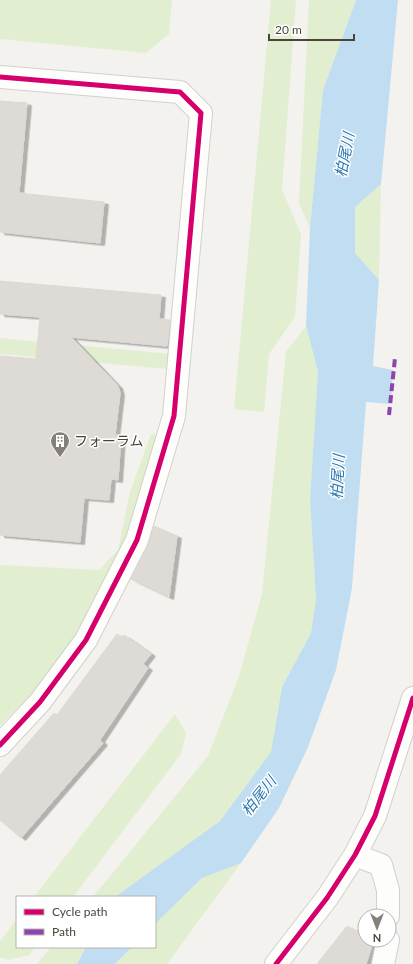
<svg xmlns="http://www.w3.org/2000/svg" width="413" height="964" viewBox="0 0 413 964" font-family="Lato,'Noto Sans JP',sans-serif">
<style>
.green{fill:#e1eecf}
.water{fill:#c0ddf1}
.building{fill:#dedbd6;stroke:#dcd9d4;filter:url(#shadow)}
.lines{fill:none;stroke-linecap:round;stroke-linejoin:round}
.minor-casing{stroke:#d2d0cb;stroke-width:24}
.minor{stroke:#fdfdfc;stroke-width:22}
.quiet{stroke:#8e44ad;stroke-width:4;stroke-dasharray:8 4;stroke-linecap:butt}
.cycleway-casing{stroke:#fff;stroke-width:8}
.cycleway{stroke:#d6006c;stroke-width:5}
.labels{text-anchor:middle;stroke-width:3;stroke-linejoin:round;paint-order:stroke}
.poi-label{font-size:14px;fill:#4b4439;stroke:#fff;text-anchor:start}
.water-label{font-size:15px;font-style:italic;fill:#2e7ab2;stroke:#fff}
</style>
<defs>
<filter id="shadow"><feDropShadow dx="4.5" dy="2.5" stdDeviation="0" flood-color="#0004"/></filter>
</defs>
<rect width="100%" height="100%" fill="#f4f2ee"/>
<path class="green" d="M0 0H172L169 34 146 53 0 39Z
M271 0H296L282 190 301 234 295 317 269 354 264 412 234 409Z
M309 0H356L323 90 310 228 299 204Z
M381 184 379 280 355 253V207Z
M306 326 318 370 310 499 316 599 311 633 282 687 271 752 220 821 115 897H93L208 756 239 676 262 594 286 352Z
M0 338 170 354 168 369 0 354Z
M151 434 160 435 131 536 90 615 41 684 0 726V565L99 570 118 550 130 492Z
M175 714 186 733 181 754 73 897H34Z
M241 863 167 964H115L132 947H155V924L202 878Z
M17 919V947H35L29 955 8 960 0 957V941Z
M51 947H86L77 964H37Z"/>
<path class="water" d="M356 0H398L381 184 355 207V253L379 280 373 366 393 370 391 404 366 402 352 588 336 670 308 747 279 808 241 863 202 878 155 924V897H115L220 821 271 752 282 687 311 633 316 599 310 499 318 371 306 326 310 228 323 90Z
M86 947H132L115 964H77Z"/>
<path class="building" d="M0 101 27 103 19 193 104 202 100 243 0 232Z
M0 281 161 295 159 319 170 320 167 346 71 337 118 386 120 393 115 435 121 436 118 480 111 479 109 500 84 498 80 542 0 535V356L36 359 40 317 0 314Z
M154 526 177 536 169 597 131 579 148 546Z
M117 634 122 637 124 635 151 654 143 664 148 668 100 740 103 743 21 838 0 820V775L54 713 57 715Z
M347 926 365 935V940H374L366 964H317Z"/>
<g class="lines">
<g class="minor-casing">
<path id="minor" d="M0 77 180 92 201 113 174 416 137 540 86 640 40 702 0 745
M355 855 381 865 388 890V916
M276 964 327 898 355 855 375 816 413 698
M383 964 388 940"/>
</g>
<use href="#minor" class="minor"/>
<path class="quiet" d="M389 415 395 358"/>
<g class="cycleway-casing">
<path id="cycleway" d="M0 77 180 92 201 113 174 416 137 540 86 640 40 702 0 745
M276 964 327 898 355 855 375 816 413 698"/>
</g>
<use href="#cycleway" class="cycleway"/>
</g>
<defs>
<g id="building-pin" transform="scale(1)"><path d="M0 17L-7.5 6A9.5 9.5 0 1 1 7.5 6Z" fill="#868178" stroke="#fff"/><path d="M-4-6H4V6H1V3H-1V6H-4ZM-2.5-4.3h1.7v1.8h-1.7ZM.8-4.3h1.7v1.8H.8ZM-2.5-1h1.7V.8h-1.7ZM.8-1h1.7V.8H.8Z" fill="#fff"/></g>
</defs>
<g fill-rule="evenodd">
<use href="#building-pin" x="60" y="441"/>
</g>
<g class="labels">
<g class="poi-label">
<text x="74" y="446">フォーラム</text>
</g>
<g class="water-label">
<text transform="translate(345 155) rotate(-79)" y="5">柏尾川</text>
<text transform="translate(338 477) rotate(-87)" y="5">柏尾川</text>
<text transform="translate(259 796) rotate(-51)" y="5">柏尾川</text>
</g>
</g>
<rect x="16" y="896" width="140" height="52" fill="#ffffff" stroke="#b7b4b0"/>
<rect x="24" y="909" width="20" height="6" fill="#d6006c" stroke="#b7b4b0"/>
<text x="52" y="916" font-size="12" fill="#4b4439">Cycle path</text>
<rect x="24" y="929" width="20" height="6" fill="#8e44ad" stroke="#b7b4b0"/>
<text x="52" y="936" font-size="12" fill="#4b4439">Path</text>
<g transform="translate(377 928) rotate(180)"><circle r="19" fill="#ffffff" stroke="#b7b4b0"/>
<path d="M0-3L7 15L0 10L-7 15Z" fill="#868178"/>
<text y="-6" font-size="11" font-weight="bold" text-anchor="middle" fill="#4b4439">N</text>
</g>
<path d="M269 34v6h85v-6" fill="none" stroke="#4b4439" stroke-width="2"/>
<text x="275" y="34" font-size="12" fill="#4b4439" stroke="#ffffff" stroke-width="3" paint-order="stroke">20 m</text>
</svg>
